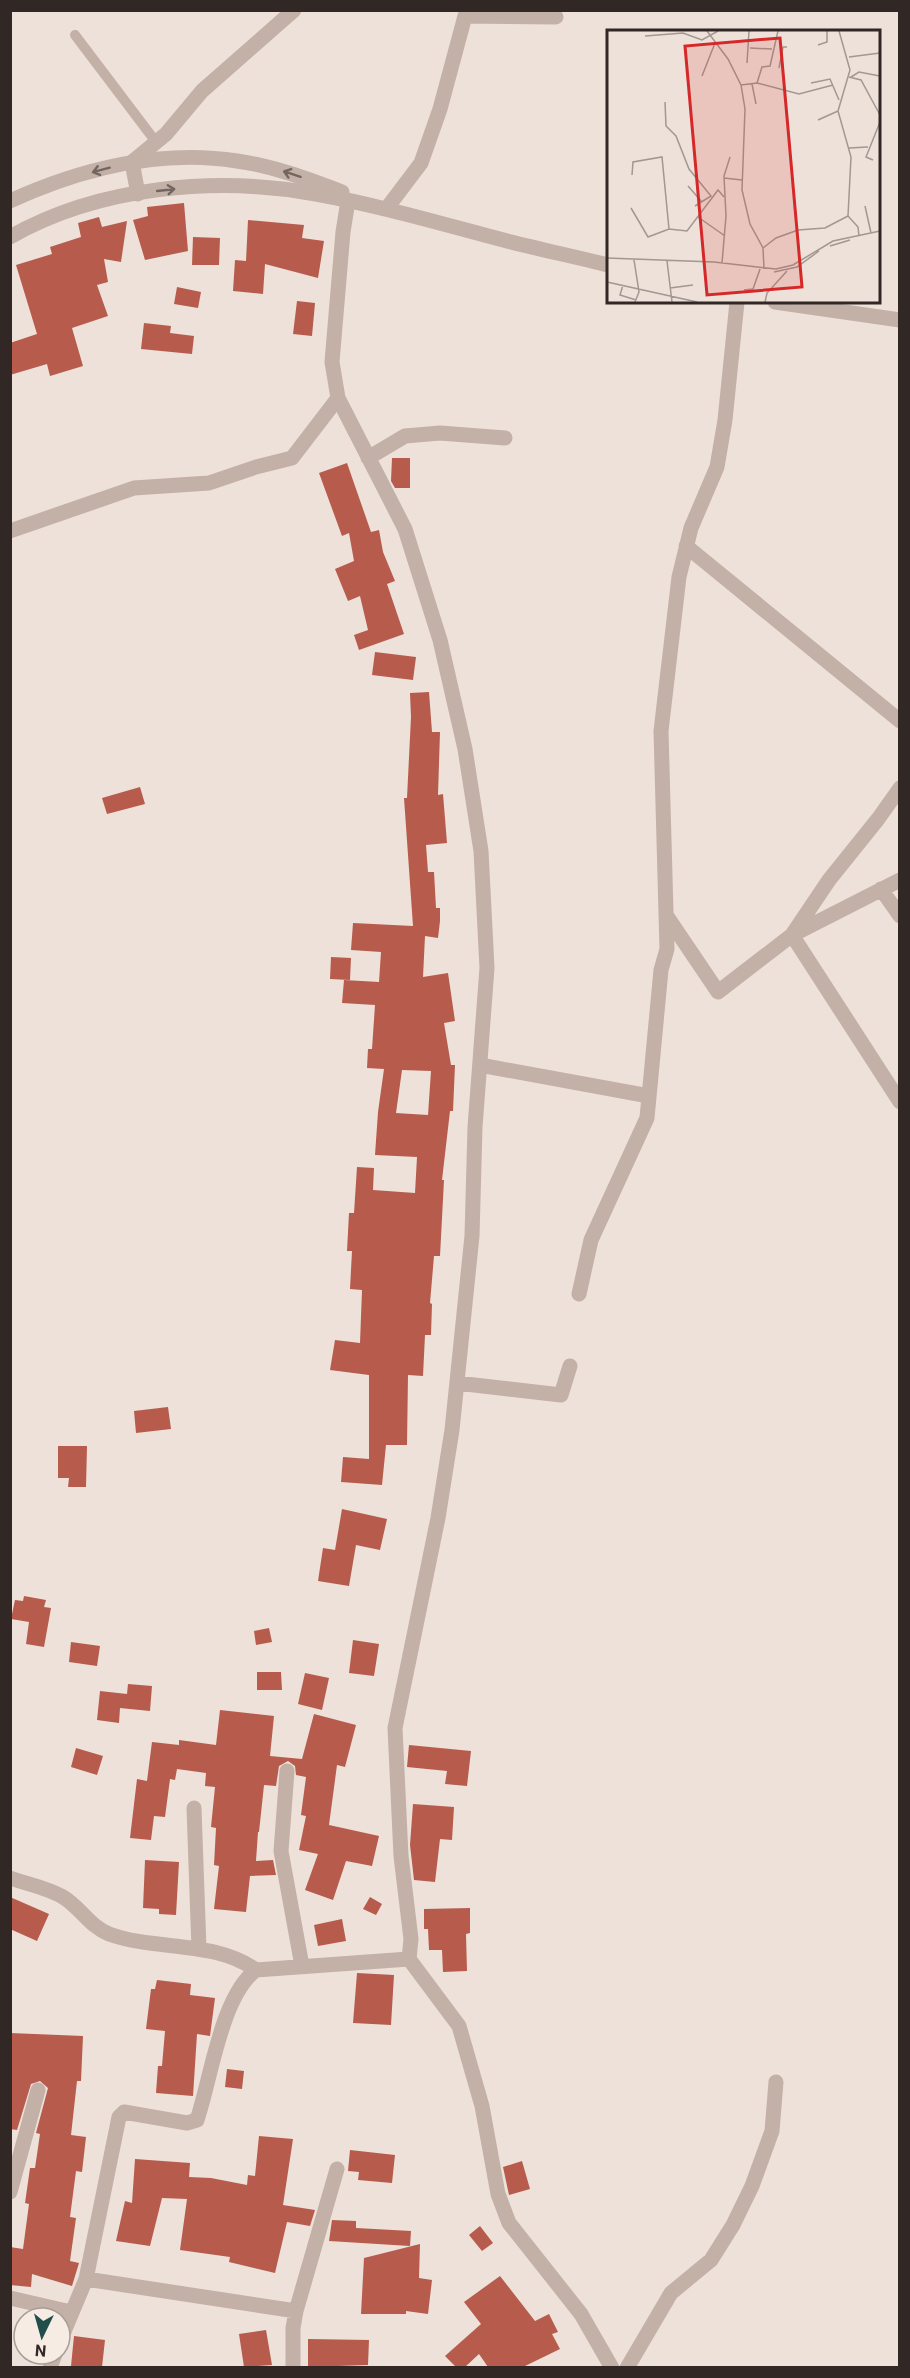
<svg xmlns="http://www.w3.org/2000/svg" width="910" height="2378" viewBox="0 0 910 2378" font-family="Roboto,sans-serif">
<style>
.building{fill:#b75b4d;fill-rule:evenodd}
.lines{fill:none;stroke-linecap:round;stroke-linejoin:round}
.service{stroke:#c3b0a6;stroke-width:10}
.minor{stroke:#c3b0a6;stroke-width:15}
.tertiary{stroke:#c3b0a6;stroke-width:15}
.oneway{stroke:#736560}
.inset-road{fill:none;stroke:#a29791;stroke-width:1.5}
.view{fill:#d62828;fill-opacity:0.15;stroke:#d62828;stroke-width:3}
.inset-edge{fill:none;stroke:#312826;stroke-width:3}
</style>
<rect width="100%" height="100%" fill="#ede1d9"/>
<path class="building" d="M184 203 188 251 145 260 133 220 148 216 147 207Z
M99 217 102 227 127 221 121 262 104 259 108 282 97 285 108 316 72 328 83 366 50 376 47 364 10 375V343L37 334 16 265 52 254 50 247 81 237 78 223Z
M248 220 304 225 302 238 324 241 318 278 265 264 263 294 233 291 235 260 246 261Z
M193 237 220 238 219 265H192Z
M177 287 201 292 198 308 174 304Z
M297 301 315 303 312 336 293 334Z
M144 323 171 326 170 333 194 336 192 354 141 349Z
M392 458H410V488H395L391 481Z
M347 463 371 532 379 530 383 552 395 581 387 584 404 634 359 650 354 635 368 630 360 596 348 601 335 569 354 561 349 533 342 536 319 473Z
M375 652 416 657 413 680 372 675Z
M429 692 432 732H440L438 795 443 794 447 843 426 845 428 872H434L436 908H440V921L438 938 425 936 423 977 448 973 455 1021 444 1023 451 1065H455L453 1111H450L442 1180H444L440 1256H434L430 1303 432 1304 431 1335H425L423 1376 408 1375 407 1445H386L382 1485 341 1482 343 1457 369 1459V1375L330 1370 335 1340 360 1343 362 1290 350 1289 352 1251H347L349 1213H354L357 1167 374 1168 373 1190 415 1193 417 1157 375 1155 378 1112 384 1069 367 1068 368 1049H372L375 1005 342 1003 344 980 379 982 381 952 351 950 353 923 413 926 404 798H407L411 717 410 693ZM402 1070 431 1071 428 1115 396 1113Z
M140 787 145 804 107 814 102 798Z
M331 957 351 958 350 980 330 979Z
M168 1407 171 1429 136 1433 134 1411Z
M58 1446H87L86 1487H68L69 1478H58Z
M342 1509 387 1519 380 1550 356 1545 349 1586 318 1581 323 1548 335 1550Z
M24 1596 46 1600 44 1607 51 1608 44 1647 26 1644 29 1622 11 1619 15 1600 23 1601Z
M269 1628 272 1642 256 1645 254 1631Z
M353 1640 379 1644 374 1676 349 1673Z
M71 1642 100 1646 97 1666 69 1662Z
M257 1672H281L282 1690H257Z
M305 1673 329 1678 322 1710 298 1704Z
M128 1684 152 1686 150 1711 120 1708 119 1723 97 1720 100 1691 127 1694Z
M220 1710 274 1716 270 1756 302 1759 314 1714 356 1725 345 1767 337 1765 329 1825 379 1836 372 1866 346 1861 333 1900 305 1890 318 1854 299 1850 306 1816 301 1815 306 1777 296 1775 295 1766 288 1761 279 1766 276 1786 264 1785 259 1832H258L256 1861 273 1860 276 1875 250 1876 246 1912 214 1909 219 1866 214 1865 216 1828 211 1827 215 1787 205 1786 206 1773 177 1769 175 1780 170 1779 165 1817 154 1816 151 1840 130 1838 137 1779 147 1781 152 1742 179 1745V1740L216 1745Z
M409 1745 471 1751 467 1786 445 1784 447 1771 407 1767Z
M76 1748 103 1756 97 1775 71 1767Z
M413 1804 454 1807 452 1840 440 1839 435 1882 414 1880 410 1845Z
M145 1860 179 1862 176 1915 159 1914V1909L143 1908Z
M10 1897 49 1914 37 1941 10 1929Z
M370 1897 382 1904 376 1915 363 1909Z
M470 1908V1933L466 1934 467 1971 443 1972 442 1950H429L428 1929H424V1909Z
M342 1919 346 1941 318 1946 314 1925Z
M357 1973 394 1975 391 2025 353 2023Z
M157 1980 191 1984 190 1995 215 1998 210 2036 197 2034 193 2096 156 2093 158 2066H162L165 2031 146 2029 151 1989H155Z
M10 2033 83 2036 81 2081H77L71 2135 86 2137 82 2172 76 2171 70 2217 76 2218 70 2261 79 2263 72 2286 32 2274 31 2287 10 2285V2247L23 2249 29 2204 25 2203 30 2168H35L40 2134 36 2133 48 2088 40 2081 31 2084 17 2130 10 2129Z
M227 2069 244 2071 242 2089 225 2087Z
M259 2136 293 2139 283 2205 315 2210 310 2226 287 2222 275 2273 229 2262 230 2257 180 2250 187 2199 162 2198 150 2246 116 2241 125 2201 132 2203 135 2159 190 2163 189 2177 211 2178 247 2185 248 2175 255 2176Z
M350 2150 395 2155 392 2183 358 2180 359 2172 348 2171Z
M522 2161 530 2189 509 2195 503 2167Z
M332 2220 356 2221V2228L411 2231 410 2246 329 2241Z
M480 2226 493 2243 482 2251 469 2235Z
M420 2244 419 2278 432 2280 428 2314 406 2311V2314H361L364 2258Z
M500 2276 535 2321 549 2314 558 2332 552 2334 560 2349 523 2367H488L479 2354 465 2367H456L445 2356 481 2324 464 2302Z
M266 2330 272 2365 244 2367 239 2334Z
M74 2336 105 2340 102 2367 71 2366Z
M308 2339 369 2340 368 2365 308 2367Z"/>
<g class="lines">
<path class="service" d="M75 35 156 142"/>
<path class="minor" d="M138 194 132 162 166 134 202 91 294 10
M348 201 343 232 332 362 338 398 405 529 440 640 465 749 481 851 487 968 475 1127 472 1236 452 1430 438 1518 395 1728 401 1856 411 1939 409 1959 459 2026 482 2106 498 2194 509 2223 581 2314 612 2368
M387 208 421 163 440 109 465 16 556 17
M368 458 405 436 440 433 505 438
M10 531 134 488 209 483 256 467 292 458 338 398
M686 546 900 721
M900 880 792 935 900 1102
M881 889 900 916
M666 915 718 992 792 935 829 880 878 819 900 788
M480 1065 649 1096
M579 1294 591 1240 647 1118 661 970 667 949 661 731 679 577 691 528 717 467 725 420 737 302
M457 1383 561 1395 570 1366
M287 1771 281 1851 302 1966
M194 1808 199 1949
M10 1878C27 1884 48 1888 63 1897 80 1907 89 1926 109 1934 156 1951 214 1940 256 1970
M10 2192 38 2090
M86 2279 296 2311
M10 2298 71 2312
M60 2341 86 2279 119 2117 124 2112 187 2123 197 2120C211 2079 221 1996 256 1970L409 1959
M50 2368 55 2354
M293 2368V2328L296 2311 337 2169
M627 2368 671 2293 711 2260 733 2225 752 2186 772 2131 776 2082"/>
<path class="tertiary" d="M10 201C80 169 160 149 237 161 273 166 308 179 342 192
M10 237C99 186 217 176 316 194 382 206 446 225 511 242 543 250 576 257 608 265
M775 302 900 320"/>
</g>
<defs><path id="oneway-shaft" d="M-6 0H5M1.5-3L5.5 0L1.5 3" fill="none" stroke-width="1.6" stroke-linecap="round" stroke-linejoin="round" transform="scale(1.5)"/></defs>
<g class="oneway">
<use href="#oneway-shaft" transform="translate(101 170) rotate(165)"/>
<use href="#oneway-shaft" transform="translate(292 174) rotate(-162)"/>
<use href="#oneway-shaft" transform="translate(166 190) rotate(-6)"/>
</g>
<g transform="translate(607 30)">
<rect width="273" height="273" fill="#ede1d9"/>
<path class="inset-road" d="M100 1 121 29 134 55 138 79 135 160 143 194 156 218 157 239M232 1 243 40 231 81 244 127 241 186 251 197 252 206M38 6 76 3 95 10 111 1M211 15 220 12V1M143 18 165 19M242 27 273 23M140 33 142 1M172 38 176 17H180M95 46 108 13M242 47 254 50 273 85M244 47 252 42 273 46M150 53 192 64 226 55M204 53 223 49 232 70M145 54 149 74M134 55 150 53 155 37 163 36 171 1M58 72 59 96 69 106 82 139 104 166 88 176M211 90 231 81M242 118 261 117M266 130 259 127 273 92M25 145 26 132 55 127 62 199M117 148 135 150M81 156 95 172M0 165V205M258 176 264 203M24 178 41 207 62 199 80 201 111 160 117 167M91 187 118 206M223 216 243 210M156 218 169 208 191 200 218 198 241 186M0 228 107 232 169 239 186 235 226 211 273 201M27 230 32 262 28 272M60 231 65 272M115 233 119 186 117 146 123 127M167 242 190 237 212 221M0 252 90 272M16 255 13 265 29 270M63 258 86 255M137 260 146 259 153 239M158 272 160 263 180 241"/>
<path class="view" d="M173 8 195 257 100 265 78 16Z"/>
<rect width="273" height="273" class="inset-edge"/>
</g>
<rect width="910" height="2378" fill="none" stroke="#312826" stroke-width="24"/>
<g transform="translate(42 2336) rotate(185)"><circle r="28" fill="#f6ece4" stroke="#a79e98" stroke-width="1.5"/>
<path d="M0-4.5L10 22L0 15L-10 22Z" fill="#214d4b"/>
<text y="-9" font-size="16" font-weight="bold" text-anchor="middle" fill="#312826">N</text>
</g>
</svg>
